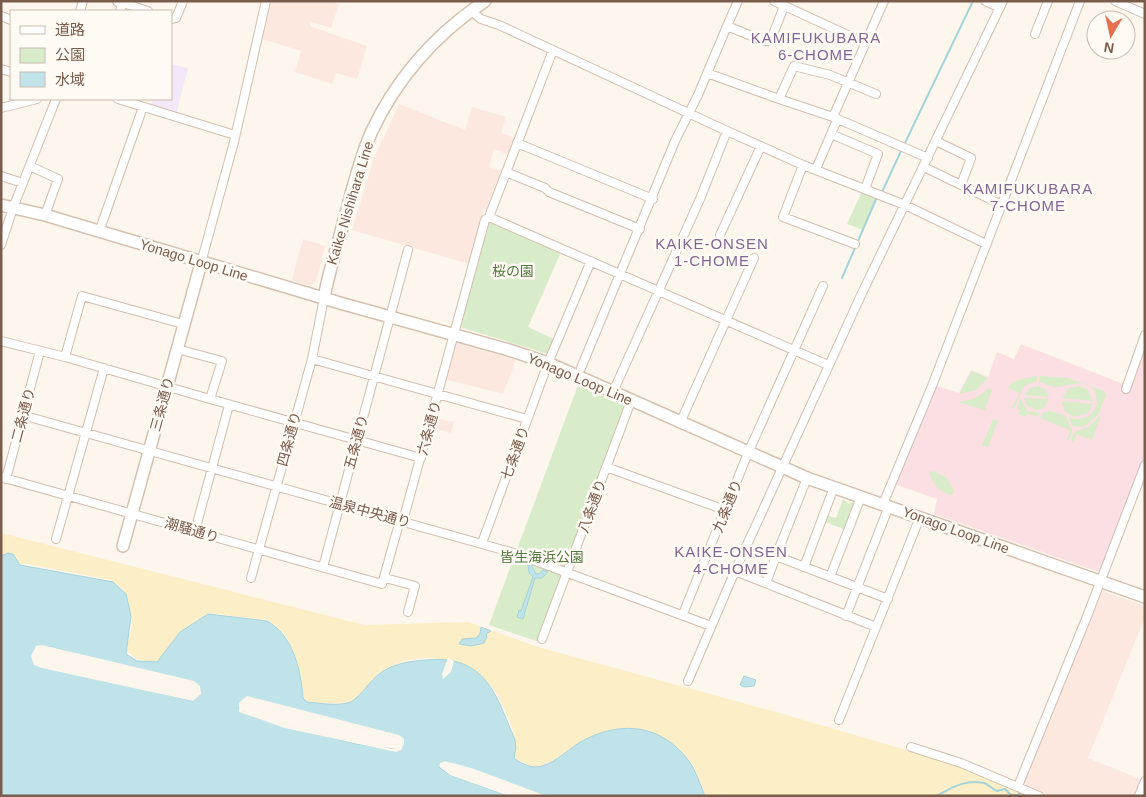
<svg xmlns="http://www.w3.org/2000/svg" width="1146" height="797" viewBox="0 0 1146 797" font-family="Helvetica,'Noto Sans JP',sans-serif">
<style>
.commercial{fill:#fde8e0}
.education{fill:#f3e8fa}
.medical{fill:#fbdfe3}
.green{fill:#d8ecc9}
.sand{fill:#fcefc7}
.water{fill:#bfe3e8;stroke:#a5d3da;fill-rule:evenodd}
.pier{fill:#fdf6ec;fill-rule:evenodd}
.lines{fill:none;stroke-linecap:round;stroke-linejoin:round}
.stream{stroke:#a5d3da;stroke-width:2}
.street-casing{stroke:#d1beb0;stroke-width:10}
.secondary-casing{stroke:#d6c0b0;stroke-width:14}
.street{stroke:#fff;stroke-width:8}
.secondary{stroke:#fff;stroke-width:11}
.labels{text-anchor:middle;stroke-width:5;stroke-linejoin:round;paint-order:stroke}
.street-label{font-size:14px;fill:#7a5c4d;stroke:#fffaf3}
.park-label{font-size:14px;fill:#537a41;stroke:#fffaf3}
.neighbourhood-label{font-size:15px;letter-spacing:1px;fill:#846695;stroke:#fffaf3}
</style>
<rect width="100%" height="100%" fill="#fdf6ec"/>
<path class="commercial" d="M271 1H330L339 4 331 28 311 22 310 26 367 46 357 79 336 73 332 84 295 72 301 51 262 39Z
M399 104 465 130 472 107 506 117 501 133 516 138 509 155 494 149 489 167 503 171 490 209H484L469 264 352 230 374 158Z
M303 239 325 246 316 282 310 286 292 280Z
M455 343 516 360 503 394 445 379Z
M435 418 454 422 451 433 432 428Z
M1102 591 1145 606V617L1088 758 1143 780 1137 796H1047L1023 785Z"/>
<path class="education" d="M171 64 188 68 176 114 151 106 153 99H171Z"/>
<path class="medical" d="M1021 344 1131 387 1145 351V457L1099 572 934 514 937 499 894 484 935 385 959 393 971 370 988 377 997 352 1014 359Z"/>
<path class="green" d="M862 191 877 197 863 230 847 224Z
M492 222 561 252 528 327 554 339 548 354 460 327 489 223Z
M972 371 988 378 976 390 959 394Z
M1037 376V381L1024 386 1014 408H1012L1019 393 1008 388C1013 379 1027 378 1037 376Z
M1040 376 1068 378 1104 391 1106 395 1098 415 1083 427 1072 426 1069 418C1083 421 1093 417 1097 403 1095 372 1071 387 1055 387 1049 387 1045 383 1039 382Z
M578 385 625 406 539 642 489 625Z
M1038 386 1045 389 1049 397 1025 395 1030 388Z
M1079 386 1088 390 1093 401 1062 398 1069 388Z
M988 389 992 390 985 410 958 402 974 399Z
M1020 398 1027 411 1039 413 1038 417 1027 413 1026 417 1018 414 1020 410 1017 409Z
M1024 398 1049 399 1044 408 1036 410 1026 405Z
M1061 401 1093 404 1088 413 1074 417 1065 411Z
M1050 411 1066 416 1072 432 1069 440H1067L1070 430 1040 418 1043 413Z
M1101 415 1092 440 1077 434 1073 442 1071 441 1074 432 1088 427Z
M993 419 998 421 988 447 982 445Z
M934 471 947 478 954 491 952 495C943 495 929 482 930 472Z
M843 499 849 504 850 502 856 504 846 530 823 521 826 515 836 518Z"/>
<path class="sand" d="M1 533 365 625 468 622 538 647 769 710 958 765 1028 796H706C701 784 697 771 690 761 662 724 621 719 582 741 569 748 557 760 543 765 533 769 522 763 515 757 519 739 508 716 500 700 479 658 425 647 385 669 371 676 365 693 352 700 340 706 321 702 307 702L304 698C301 671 294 633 267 620L208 613 179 632 157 662 138 660 126 650 132 626V616L123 589 111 580 27 564H20L13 553 1 555Z"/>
<path class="water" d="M8 553 13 554 20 565 113 582 126 594 131 616 126 654 137 661 157 662 180 632 208 614 267 621C293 635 301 670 303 698L307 702C321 703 344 708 355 699 366 690 372 677 385 670 397 663 412 661 426 660 486 654 496 695 515 740L516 748 514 758C522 764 532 769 542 766 557 762 570 747 584 740 623 720 662 725 689 761 696 771 700 784 705 796H547L445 761 439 764 440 768 450 775 509 796H1V556ZM37 647H52L87 657 196 683 200 694 193 701 35 664 32 656ZM247 697 404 739 400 750 356 744 253 717 238 708Z
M528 565 532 566 536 574H539L543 570 548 572 542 578H535L523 619 517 617 519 610 521 611 533 577 529 573Z
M481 627 491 631 486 634 487 637 484 643 471 646 459 644 462 639 476 638 480 634Z
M744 676 756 680 754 686 744 687 740 685Z"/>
<path class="pier" d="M42 645 194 681 200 686 201 694 193 701 42 668 34 665 31 656 36 646ZM43 648 193 684 197 687 198 693 193 698 43 665 34 659 36 651Z
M448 658 454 661 451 672 443 679 442 674Z
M247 696 399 735 404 739V744L401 750 396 752 285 728 239 712V703ZM247 699 398 738 401 743 399 748 392 749 286 725 243 711 241 706Z
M445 761 471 768 547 796H540L456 766 442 765 451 772 503 791 510 794 511 796H509L450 775 439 766 440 763Z"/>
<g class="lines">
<path class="stream" d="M904 145 973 1
M882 192 901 151
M842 278 877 197
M936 796C952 788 964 779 984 783 988 784 992 789 997 791L1005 789 1011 795H1018L1021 792"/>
<g class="street-casing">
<path id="street" d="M774 1 865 43
M884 1 833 117 928 158
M985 1 1000 8
M1115 1 1145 14
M123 3 148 11
M80 11 83 1
M120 11 123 1
M471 11 481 19 499 25 727 131 803 165 905 205 986 244
M1 16 11 20
M171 19 176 18 183 1
M727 26 738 1
M1035 34 1048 1
M1 69 11 72
M707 73 779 99
M118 99 235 135
M1 108 37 99
M833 117 779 99 794 66 830 75 876 94
M831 134 878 154 865 189
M936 141 971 158 961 185
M517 143 653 199
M803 165 783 217 855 244
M30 166 58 179 45 215
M924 167 1002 205
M816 169 837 120
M506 172 545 188 549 192 640 229
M1 176 23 183
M489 217 553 50
M99 232 143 107
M720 235 761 146
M1 245 13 208 56 99
M201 263 234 142 266 1
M1 341 65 357 82 296 183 324
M65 357 210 399 222 361 177 349
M312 359 527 419
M581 368 675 141 698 95 727 26 764 41H769L772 37 784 6
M1126 389 1145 335
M613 392 700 199 727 131
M210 399 421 458
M22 415 514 553 711 626
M680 423 754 258
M606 467 725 510
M1 477 382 584 400 520
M6 479 40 351
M883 504 932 386 1080 1
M403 521 485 220 489 217 828 365
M195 531 229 405
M56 539 104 368
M482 543 548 363 591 261
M776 556 807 478
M323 567 408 250
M804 567 834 487
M830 577 861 497
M251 578 312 359 324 298
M385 578 415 586 408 612
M766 583 776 556 888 599
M683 614 748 453 823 286
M846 616 889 506
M876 627 735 571 862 293 1003 1
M542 639 631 401
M688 681 735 571
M839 720 920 517
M911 747 961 763 1039 796
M1018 786 1086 619 1145 465
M1139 796 1145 781"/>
</g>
<g class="secondary-casing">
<path id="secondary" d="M119 1 123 3
M1 205 45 215 340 303 509 350 548 363 807 478 1145 597
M324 298C328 274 336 252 342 228 351 196 358 163 371 133 396 79 436 34 485 1
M123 546 201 263"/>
</g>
<use href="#street" class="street"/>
<use href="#secondary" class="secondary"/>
</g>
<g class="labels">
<g class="street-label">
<text transform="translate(350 203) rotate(-73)" y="5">Kaike Nishihara Line</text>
<text transform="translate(194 260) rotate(17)" y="5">Yonago Loop Line</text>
<text transform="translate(580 379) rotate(23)" y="5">Yonago Loop Line</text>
<text transform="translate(162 404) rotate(-75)" y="5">三条通り</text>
<text transform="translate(23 415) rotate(-75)" y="5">二条通り</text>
<text transform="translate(429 428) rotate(-75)" y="5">六条通り</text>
<text transform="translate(289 439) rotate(-75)" y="5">四条通り</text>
<text transform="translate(356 442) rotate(-75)" y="5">五条通り</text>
<text transform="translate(515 453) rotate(-70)" y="5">七条通り</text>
<text transform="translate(592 506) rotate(-70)" y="5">八条通り</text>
<text transform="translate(727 506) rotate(-68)" y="5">九条通り</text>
<text transform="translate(370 512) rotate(15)" y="5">温泉中央通り</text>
<text transform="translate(192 530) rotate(16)" y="5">潮騒通り</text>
<text transform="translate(956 530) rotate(20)" y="5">Yonago Loop Line</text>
</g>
<g class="park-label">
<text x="513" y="276">桜の園</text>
<text x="542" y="562">皆生海浜公園</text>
</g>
<g class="neighbourhood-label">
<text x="816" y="43">KAMIFUKUBARA<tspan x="816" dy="17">6-CHOME</tspan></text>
<text x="1028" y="194">KAMIFUKUBARA<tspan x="1028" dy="17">7-CHOME</tspan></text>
<text x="712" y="249">KAIKE-ONSEN<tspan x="712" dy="17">1-CHOME</tspan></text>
<text x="731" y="557">KAIKE-ONSEN<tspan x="731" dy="17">4-CHOME</tspan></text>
</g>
</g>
<rect width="1146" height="797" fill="none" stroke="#7a5c4d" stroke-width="5"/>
<rect x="10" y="10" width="162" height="90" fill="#fffaf3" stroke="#cabbb1"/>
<rect x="20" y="26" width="25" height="8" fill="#ffffff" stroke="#cabbb1"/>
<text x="55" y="35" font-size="15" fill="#7a5c4d">道路</text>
<rect x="20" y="48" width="25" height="15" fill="#d8ecc9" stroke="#cabbb1"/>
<text x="55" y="60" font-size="15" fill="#7a5c4d">公園</text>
<rect x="20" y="72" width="25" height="15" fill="#bfe3e8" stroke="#cabbb1"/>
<text x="55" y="85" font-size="15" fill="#7a5c4d">水域</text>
<g transform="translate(1111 35) rotate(189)"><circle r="24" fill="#fffaf3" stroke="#cabbb1"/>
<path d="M0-4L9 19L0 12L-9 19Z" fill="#e76f51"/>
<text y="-8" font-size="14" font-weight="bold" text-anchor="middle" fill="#7a5c4d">N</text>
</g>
</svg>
